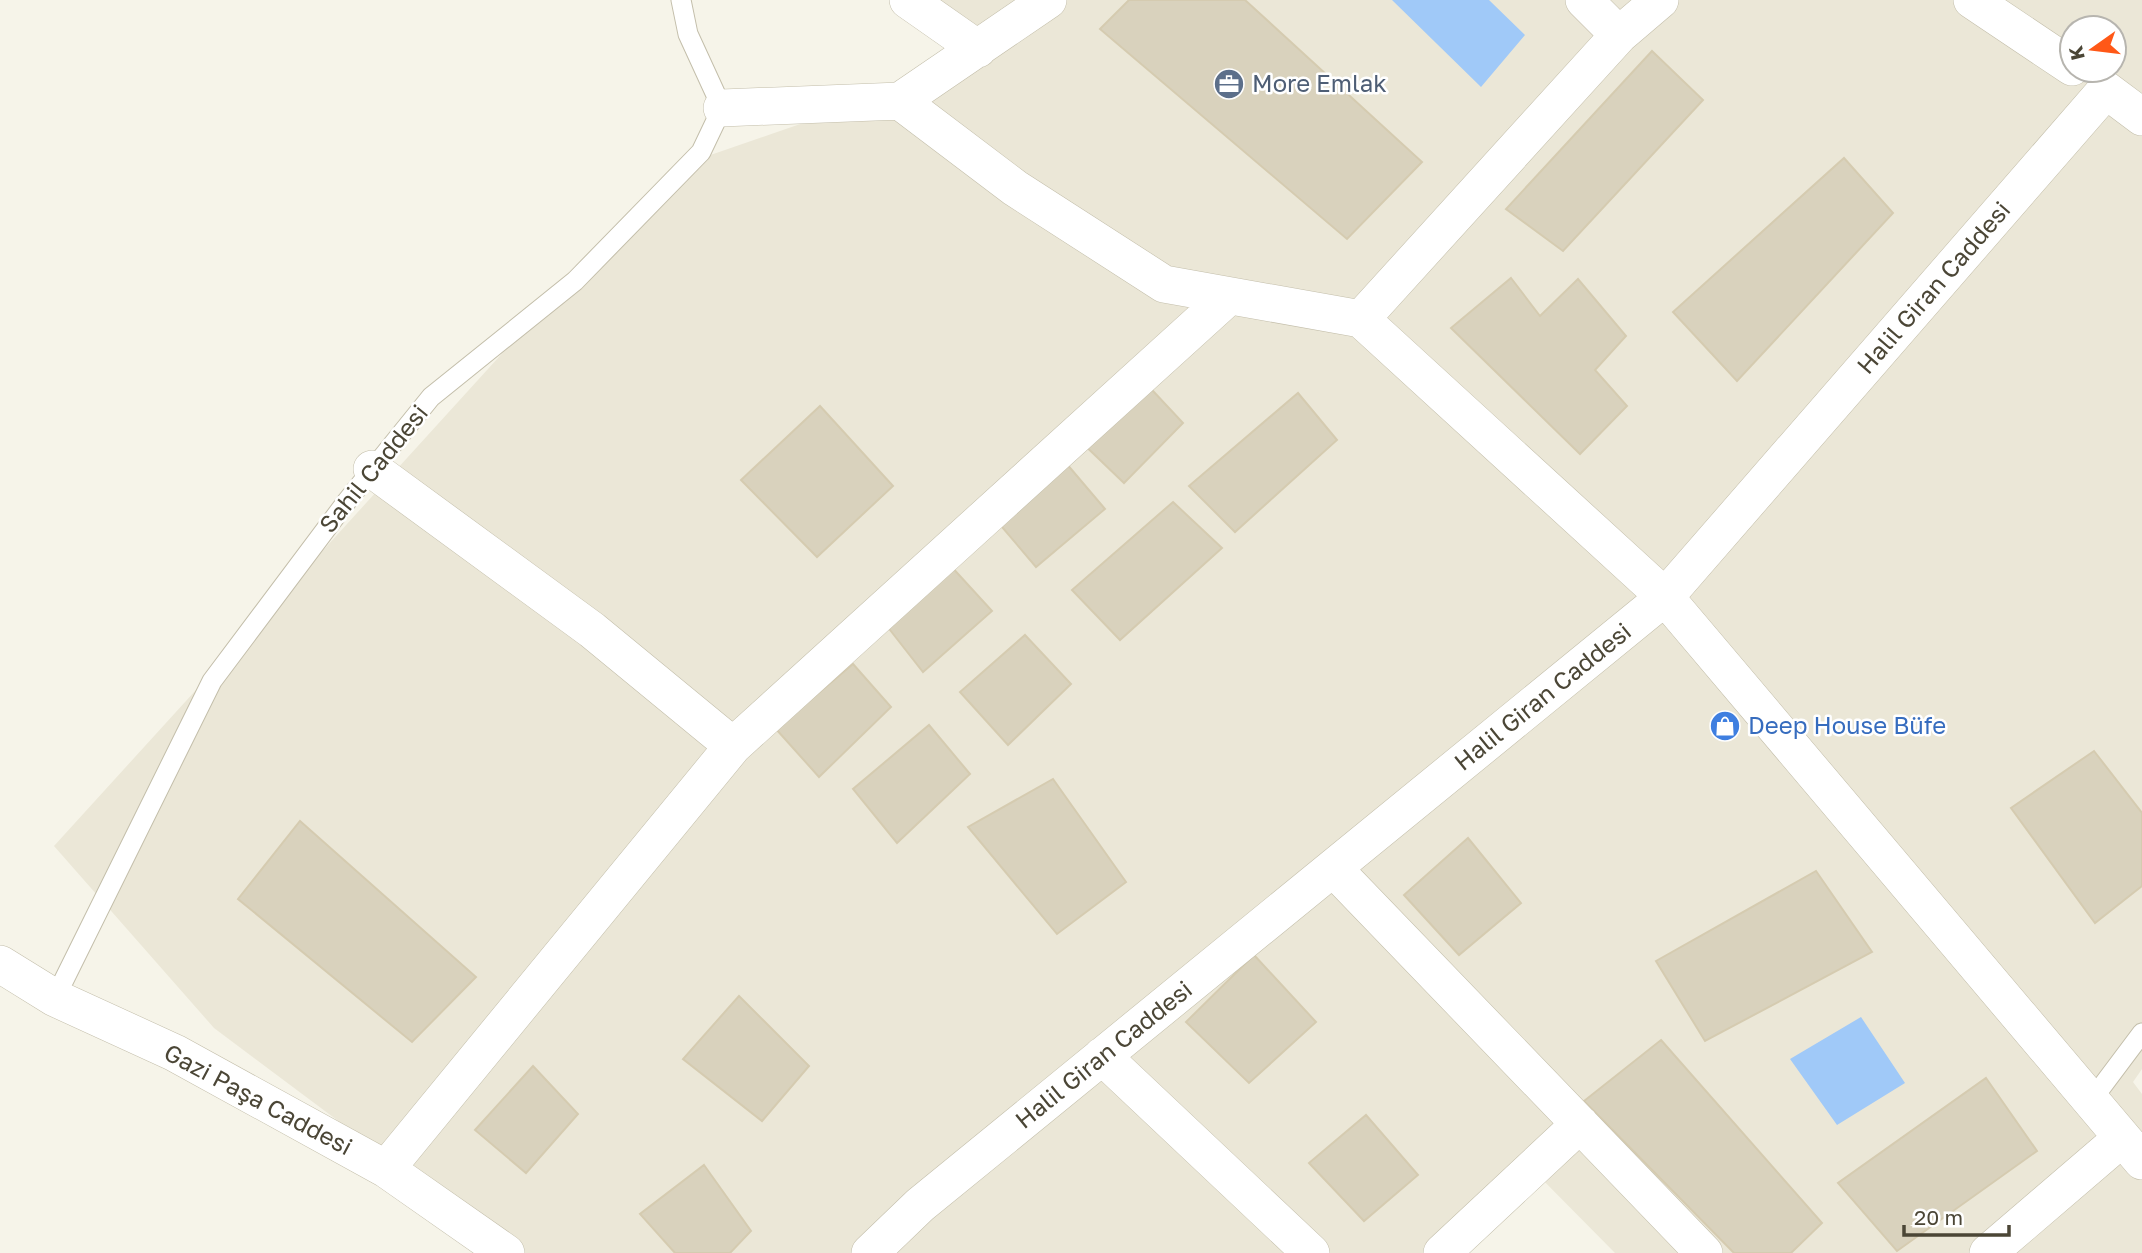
<svg xmlns="http://www.w3.org/2000/svg" width="2142" height="1253" viewBox="0 0 2142 1253" font-family="'Golos Text',sans-serif">
<style>
.residential{fill:#ebe7d7;fill-rule:evenodd}
.water{fill:#a0c9f8}
.building{fill:#d9d2bd;stroke:#d5cbb0;stroke-width:2}
.lines{fill:none;stroke-linecap:round;stroke-linejoin:round}
.service-casing{stroke:#c3beaa;stroke-width:21}
.minor-casing{stroke:#c3beaa;stroke-width:38}
.service{stroke:#fff;stroke-width:19}
.minor{stroke:#fff;stroke-width:37}
.labels{text-anchor:middle;stroke-width:5;stroke-linejoin:round;paint-order:stroke}
.service-label{font-size:24px;fill:#4e5e75;stroke:#fff;text-anchor:start}
.street-label{font-size:24px;fill:#4b4636;stroke:#fff}
.shop-label{font-size:24px;fill:#366cbe;stroke:#fff;text-anchor:start}
</style>
<rect width="100%" height="100%" fill="#f6f4e9"/>
<path class="residential" d="M918 0H2142V1069L2133 1082 2142 1094V1253H1615L1530 1167 1431 1253H515L214 1028 54 846 670 169 985 60ZM2072 28H2114V70H2072Z"/>
<path class="water" d="M1392 0H1489L1525 35 1481 87Z
M1861 1017 1905 1083 1837 1125 1790 1059Z"/>
<path class="building" d="M1129 0H1245L1422 162 1347 239 1100 29Z
M1652 51 1703 100 1563 251 1506 209Z
M1844 158 1893 213 1737 381 1673 312Z
M1511 278 1540 316 1578 279 1626 336 1595 370 1627 406 1580 454 1451 328Z
M1139 376 1183 423 1124 483 1075 436Z
M1298 393 1337 440 1235 532 1189 486Z
M820 406 893 486 817 557 741 480Z
M1060 456 1105 509 1036 567 991 514Z
M1173 502 1222 548 1120 640 1072 590Z
M949 564 992 611 923 672 883 621Z
M1025 635 1071 684 1008 745 960 692Z
M853 664 891 707 819 777 776 729Z
M929 725 970 774 897 843 853 789Z
M2094 751 2142 813V886L2095 923 2011 808Z
M1053 779 1126 882 1057 934 968 827Z
M300 821 476 977 412 1042 238 899Z
M1468 838 1521 903 1459 955 1404 895Z
M1816 871 1872 952 1705 1041 1656 961Z
M1254 955 1316 1022 1249 1083 1186 1022Z
M739 996 809 1066 762 1121 683 1059Z
M1661 1040 1822 1223 1791 1253H1734L1584 1101Z
M533 1066 578 1114 526 1173 475 1130Z
M1986 1078 2037 1151 1897 1251 1838 1183Z
M1366 1115 1418 1175 1364 1221 1309 1163Z
M704 1165 751 1231 730 1253H675L640 1214Z"/>
<g class="lines">
<g class="service-casing">
<path id="service" d="M55 998 212 681 347 501 431 397 575 281 701 152 722 108 688 34 681 0
M2091 1101 2142 1033"/>
</g>
<g class="minor-casing">
<path id="minor" d="M908 0 978 49
M1584 0 1619 35
M1972 0 2072 67
M900 101 1015 188 1164 284 1361 319 1665 597 2142 1161
M722 108 900 101 1048 0
M1361 319 1619 35 1660 0
M372 469 592 630 733 746
M1333 868 1704 1253
M0 964 55 998 175 1053 386 1169 506 1253
M1102 1056 1311 1253
M386 1169 733 746 1229 296
M870 1253 920 1205 1665 597 2106 90 2142 117
M1442 1253 1580 1124
M1988 1253 2121 1139"/>
</g>
<use href="#service" class="service"/>
<use href="#minor" class="minor"/>
</g>
<defs>
<g id="office-disc" transform="scale(1.575)"><circle r="9.5" fill="#5c6f8a" stroke="#fff"/><path d="M-6-3h4V-5.5h4V-3h4V5H-6ZM-1-4.5V-3h2v-1.5ZM-6 0V1H6V0Z" fill="#fff"/></g>
<g id="shop-disc" transform="scale(1.575)"><circle r="9.5" fill="#3f7fe0" stroke="#fff"/><path d="M-5-2.5h2.3a2.7 3.5 0 0 1 5.4 0H5L5.5 6h-11ZM-1.5-2.5h3a1.5 2.3 0 0 0-3 0Z" fill="#fff"/></g>
</defs>
<g fill-rule="evenodd">
<use href="#office-disc" x="1229" y="84"/>
<use href="#shop-disc" x="1725" y="726"/>
</g>
<g class="labels">
<g class="service-label">
<text x="1252" y="92">More Emlak</text>
</g>
<g class="street-label">
<text transform="translate(1934 288) rotate(-49)" y="8">Halil Giran Caddesi</text>
<text transform="translate(374 469) rotate(-51)" y="8">Sahil Caddesi</text>
<text transform="translate(1543 697) rotate(-39)" y="8">Halil Giran Caddesi</text>
<text transform="translate(1104 1055) rotate(-39)" y="8">Halil Giran Caddesi</text>
<text transform="translate(258 1100) rotate(28)" y="8">Gazi Paşa Caddesi</text>
</g>
<g class="shop-label">
<text x="1748" y="734">Deep House Büfe</text>
</g>
</g>
<g transform="translate(2093 49) rotate(256)"><circle r="33" fill="#ffffff" stroke="#b7b5af" stroke-width="2"/>
<path d="M0-5L12 26L0 18L-12 26Z" fill="#ff5817"/>
<text y="-10" font-size="19" font-weight="bold" text-anchor="middle" fill="#4b4636">K</text>
</g>
<path d="M1904 1225v10h105v-10" fill="none" stroke="#4b4636" stroke-width="3.5"/>
<text x="1914" y="1225" font-size="21" fill="#4b4636" stroke="#ffffff" stroke-width="5" paint-order="stroke">20 m</text>
</svg>
